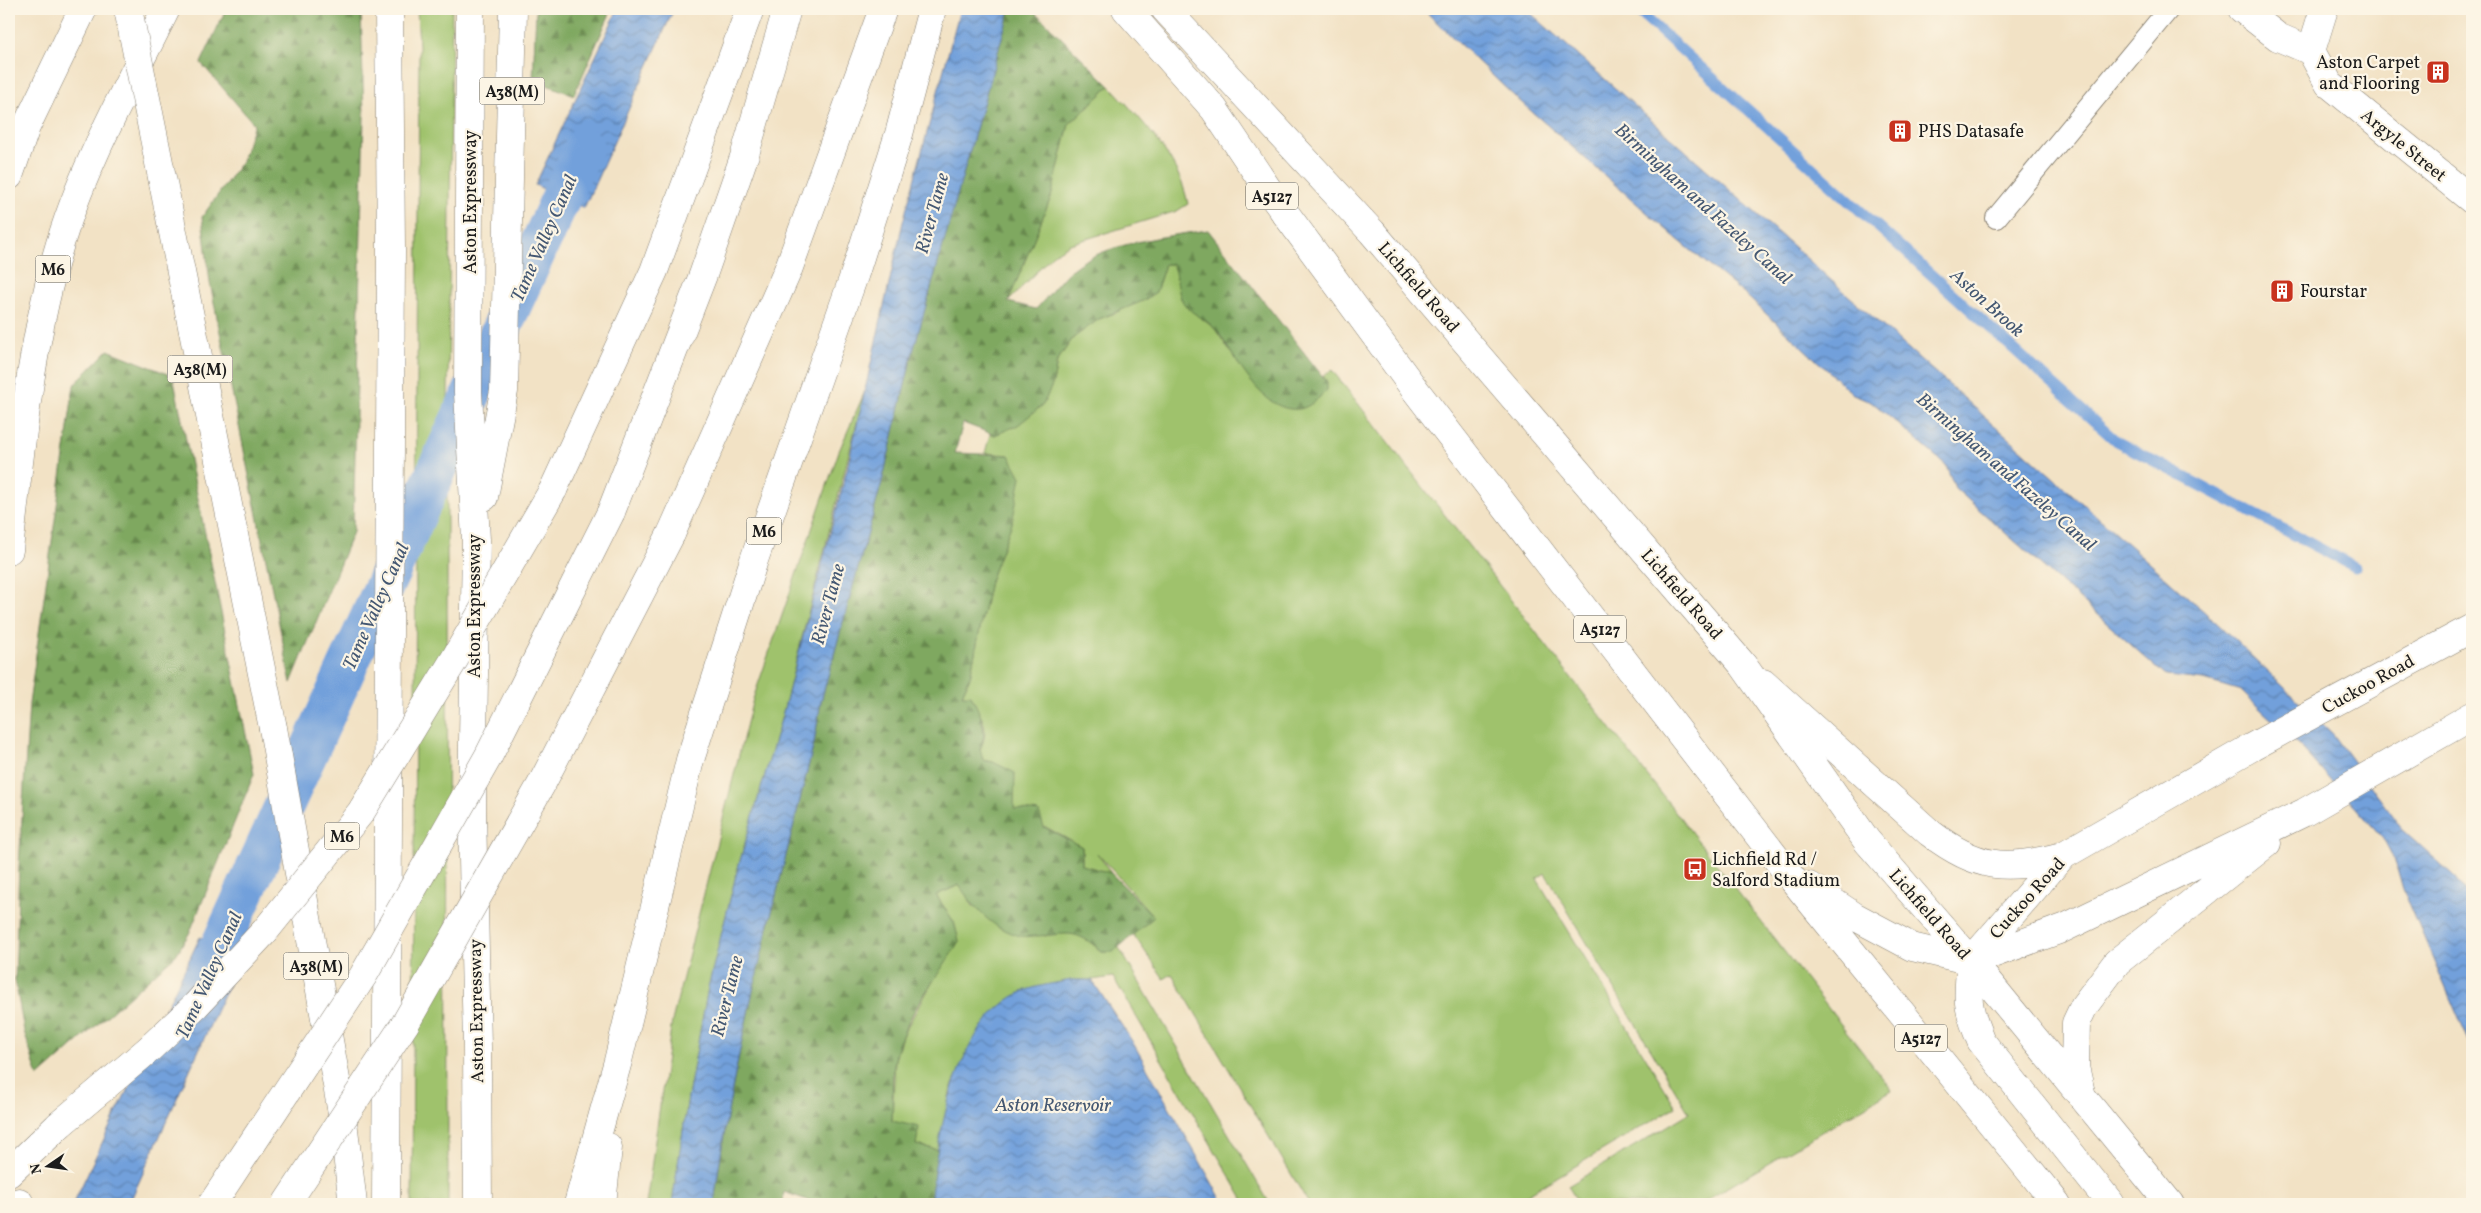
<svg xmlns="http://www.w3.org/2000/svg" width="2481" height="1213" viewBox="0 0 2481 1213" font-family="Vollkorn,serif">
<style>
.green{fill:#9fc26c;stroke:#5e6f44}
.forest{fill:url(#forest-firs);stroke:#4e623e}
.water{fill:url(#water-waves);stroke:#475e7c}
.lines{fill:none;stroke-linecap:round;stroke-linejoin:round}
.stream{stroke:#72a0db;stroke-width:11}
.canal{stroke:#72a0db;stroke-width:40}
.lane-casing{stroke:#877f70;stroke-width:22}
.street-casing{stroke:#877f70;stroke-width:29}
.secondary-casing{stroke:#877f70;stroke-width:29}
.primary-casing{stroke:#877f70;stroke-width:29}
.highway-casing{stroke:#877f70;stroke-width:29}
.lane{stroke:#fff;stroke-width:20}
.street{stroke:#fff;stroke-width:28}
.secondary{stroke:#fff;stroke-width:28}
.primary{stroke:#fff;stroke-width:28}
.highway{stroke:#fff;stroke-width:28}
.highway-bridge-casing{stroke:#877f70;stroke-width:29;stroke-linecap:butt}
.highway-bridge{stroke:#fff;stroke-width:28}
.labels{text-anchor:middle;stroke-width:4.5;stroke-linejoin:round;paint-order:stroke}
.shield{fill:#fcf5e5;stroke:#5f5d58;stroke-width:1}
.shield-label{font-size:16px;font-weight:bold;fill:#1c1c1c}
.poi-label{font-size:18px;fill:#1c1c1c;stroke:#fcf5e5;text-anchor:start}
.street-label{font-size:18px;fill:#1c1c1c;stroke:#fcf5e5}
.water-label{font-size:19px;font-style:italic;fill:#435772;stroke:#fcf5e5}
</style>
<defs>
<pattern id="forest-firs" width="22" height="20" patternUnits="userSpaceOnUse" patternTransform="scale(1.25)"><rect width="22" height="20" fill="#7fa860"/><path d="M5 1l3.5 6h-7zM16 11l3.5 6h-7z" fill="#67884e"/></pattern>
<pattern id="water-waves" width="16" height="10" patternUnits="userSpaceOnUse" patternTransform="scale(1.25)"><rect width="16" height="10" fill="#72a0db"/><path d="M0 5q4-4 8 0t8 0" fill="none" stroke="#5d82b1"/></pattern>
</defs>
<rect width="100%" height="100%" fill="#fcf5e5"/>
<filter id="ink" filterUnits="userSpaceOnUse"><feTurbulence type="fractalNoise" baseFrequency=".02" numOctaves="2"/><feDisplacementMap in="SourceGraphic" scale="10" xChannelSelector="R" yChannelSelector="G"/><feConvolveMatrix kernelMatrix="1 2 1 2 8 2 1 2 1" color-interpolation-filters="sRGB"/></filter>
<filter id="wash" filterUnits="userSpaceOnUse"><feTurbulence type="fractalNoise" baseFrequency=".0096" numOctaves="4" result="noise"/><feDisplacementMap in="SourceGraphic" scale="20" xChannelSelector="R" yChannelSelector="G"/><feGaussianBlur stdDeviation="1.12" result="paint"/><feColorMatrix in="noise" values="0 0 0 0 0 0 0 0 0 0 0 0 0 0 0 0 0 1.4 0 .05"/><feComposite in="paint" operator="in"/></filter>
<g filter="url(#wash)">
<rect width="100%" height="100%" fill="#f2e2c5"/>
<path class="green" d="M417 9H452L447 501 448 1204H412L419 47Z
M1110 86C1141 120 1179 157 1188 204L1177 211 1070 244 1052 255 1008 302 1051 197 1069 124Z
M1165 264H1172L1178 276 1181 299 1195 313 1215 329 1239 365 1327 382 1323 376 1332 370 1892 1090 1700 1204H1579L1568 1186 1689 1113 1545 873 1537 879 1676 1107 1511 1204H1309L1172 974 1164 979 1133 934 1154 917 1097 853 1111 873 1082 865V847L1013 809V795L993 762 983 760 980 749C992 726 980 710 962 695L970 677 990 581 1012 523 1009 455 985 453 990 434 995 435 1053 383 1057 361 1073 338 1099 319 1115 313 1156 292Z
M865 391 782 716 737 871 708 988 688 1097 672 1204H646L672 1021 753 699 839 451Z
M960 885 973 906 1045 936 1066 932 1086 938 1102 952H1113L1118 946 1270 1204H1246L1113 977 1092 980H1071L1002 1007 982 1026 966 1054 950 1092 939 1150 916 1145 892 1121 895 1060 902 1036 944 962 959 941 954 922 936 895Z"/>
<path class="forest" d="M226 9H361L364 116 353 532 291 683 210 283 202 217 242 161 254 124 201 63Z
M536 9H612L574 95 533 80Z
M1010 9H1032L1110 86 1069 124 1051 197 1008 302 1036 309C1046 299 1062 277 1072 269 1104 243 1168 236 1208 230L1327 382V390C1320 397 1309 408 1299 409 1262 414 1235 356 1217 331 1208 319 1186 313 1181 298 1177 287 1177 275 1172 264H1165L1156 292 1143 301 1099 319 1073 338 1057 361 1053 383 1043 405 1018 425 995 435 963 423 955 453 1009 455 1021 477 1012 523 990 581 970 677 962 695H971C980 713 989 731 980 749L983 760 993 762 1015 773 1014 809 1039 812 1044 827 1082 847V865L1111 873 1154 917 1113 952H1102C1074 927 1069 935 1035 936 1030 936 1024 937 1020 936 992 929 974 908 959 885L936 895 954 922 959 941C938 978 904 1015 895 1059 891 1079 893 1101 892 1121L919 1127 916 1145 939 1150 930 1204H819L784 1192 782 1204H714C733 1048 777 896 814 743L821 701 883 478 912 355Z
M108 350 173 376 254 774 190 932 176 955 38 1077 24 1031 15 980 19 866 29 704 74 385Z"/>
<path class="water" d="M618 9H674L584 208 535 185Z
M960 9H1010L912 355 883 478 821 701 814 743C777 896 733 1048 714 1204H672L688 1097 708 988 737 871 782 716 847 469 903 222Z
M1423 9H1526L2217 623 2333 734 2401 828 2453 875 2472 901V1049L2403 889 2395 861 2383 838 2302 748 2241 691 2204 680 2166 676 1955 488 1946 465 1871 401 1853 394 1749 298 1676 238 1514 96Z
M200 937 241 957 129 1204H73Z
M1071 980H1092L1132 1041 1224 1204H930C938 1136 954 1021 1026 990 1040 985 1057 983 1071 980Z"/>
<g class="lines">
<path class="stream" d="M1636 9 2116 441 2355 567"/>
<path class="canal" d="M197 997 584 147"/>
</g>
</g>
<g filter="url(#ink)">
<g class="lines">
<g class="lane-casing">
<path id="lane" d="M1996 218 2169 9"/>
</g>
<g class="street-casing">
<path id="street" d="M2242 9 2278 37 2311 51
M2324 9 2311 51 2329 84 2472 200"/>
</g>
<g class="secondary-casing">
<path id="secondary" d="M1763 683 1930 833C1977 869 2005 871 2062 856
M1971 961 2062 856 2252 747 2472 628
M1973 961 2064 928 2305 812 2472 716
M2081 1093 2075 1067 2076 1023 2084 1006 2117 962 2267 843"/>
</g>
<g class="primary-casing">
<path id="primary" d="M1126 9 1214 109 1269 191 1413 387 1786 871 2057 1204
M1165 9 1372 232 1743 665 1867 841 1971 961 2170 1204
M1809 886 1854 916 1912 947 1971 961
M1971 961C1967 998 1966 1006 1981 1041L2111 1204"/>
</g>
<g class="highway-casing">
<path id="highway" d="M470 9 468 392 476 540 472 810 477 1047 478 1204
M9 176 26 127 83 9
M553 490 654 271 750 9
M484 497 504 391 513 9
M611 512 703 275 745 154 787 9
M671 534 788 270 883 9
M9 550C20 451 30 351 57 254 81 169 127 88 166 9
M273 728 342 1113 353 1204
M9 1173 59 1125
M19 1202 20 1204
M386 1204 391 251 389 9
M578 1204 618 1061 690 760 754 560 855 273 899 134 932 9
M602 1204 608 1147"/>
</g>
<use href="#lane" class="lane"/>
<use href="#street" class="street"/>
<use href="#secondary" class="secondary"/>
<use href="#primary" class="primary"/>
<use href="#highway" class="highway"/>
<g class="highway-bridge-casing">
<path id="highway-bridge" d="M128 9 273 728
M59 1125 148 1050 196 1005 265 931 361 812 454 660 553 490
M212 1204 363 976 488 757 611 512
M286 1204 405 1024 541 785 671 534"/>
</g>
<use href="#highway-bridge" class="highway-bridge"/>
</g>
</g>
<defs>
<g id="building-square" transform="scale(1.25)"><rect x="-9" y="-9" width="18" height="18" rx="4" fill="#c8321e" stroke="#fcf5e5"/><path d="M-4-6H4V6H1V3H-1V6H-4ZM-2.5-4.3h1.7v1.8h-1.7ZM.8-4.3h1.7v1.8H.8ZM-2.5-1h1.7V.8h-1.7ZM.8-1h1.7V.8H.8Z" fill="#fff"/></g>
<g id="bus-square" transform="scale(1.25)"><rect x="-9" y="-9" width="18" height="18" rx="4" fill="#c8321e" stroke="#fcf5e5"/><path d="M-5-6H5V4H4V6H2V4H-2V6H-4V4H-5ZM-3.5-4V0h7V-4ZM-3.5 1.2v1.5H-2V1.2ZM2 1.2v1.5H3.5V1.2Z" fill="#fff"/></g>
</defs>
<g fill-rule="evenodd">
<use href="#building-square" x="2438" y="72"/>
<use href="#building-square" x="1900" y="131"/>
<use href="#building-square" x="2282" y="291"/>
<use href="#bus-square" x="1695" y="869"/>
</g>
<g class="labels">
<g class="shield">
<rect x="479.5" y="77.5" width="65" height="27" rx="4"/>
<rect x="1246" y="182.5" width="52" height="27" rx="4"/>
<rect x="35.5" y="255.5" width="35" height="27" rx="4"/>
<rect x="167.5" y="355.5" width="65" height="27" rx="4"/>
<rect x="746.5" y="517.5" width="35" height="27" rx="4"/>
<rect x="1574" y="615.5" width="52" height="27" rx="4"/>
<rect x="324.5" y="822.5" width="35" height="27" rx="4"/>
<rect x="283.5" y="952.5" width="65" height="27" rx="4"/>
<rect x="1895" y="1024.5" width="52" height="27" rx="4"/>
</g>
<g class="shield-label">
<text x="512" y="97">A38(M)</text>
<text x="1272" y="202">A5127</text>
<text x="53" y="275">M6</text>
<text x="200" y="375">A38(M)</text>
<text x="764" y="537">M6</text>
<text x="1600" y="635">A5127</text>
<text x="342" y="842">M6</text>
<text x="316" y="972">A38(M)</text>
<text x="1921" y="1044">A5127</text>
</g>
<g class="poi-label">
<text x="2420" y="68" text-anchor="end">Aston Carpet<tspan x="2420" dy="21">and Flooring</tspan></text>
<text x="1918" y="137">PHS Datasafe</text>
<text x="2300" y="297">Fourstar</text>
<text x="1712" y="865">Lichfield Rd /<tspan x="1712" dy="21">Salford Stadium</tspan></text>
</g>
<g class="street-label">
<text transform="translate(2404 145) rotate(39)" y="6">Argyle Street</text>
<text transform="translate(470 202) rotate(-90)" y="6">Aston Expressway</text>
<text transform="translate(1419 287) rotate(49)" y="6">Lichfield Road</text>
<text transform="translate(1682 594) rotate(49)" y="6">Lichfield Road</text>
<text transform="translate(474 606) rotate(-90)" y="6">Aston Expressway</text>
<text transform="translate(2368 684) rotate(-29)" y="6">Cuckoo Road</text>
<text transform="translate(2027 898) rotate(-48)" y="6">Cuckoo Road</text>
<text transform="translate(1930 914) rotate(49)" y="6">Lichfield Road</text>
<text transform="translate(476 1011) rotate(-91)" y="6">Aston Expressway</text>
</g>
<g class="water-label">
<text transform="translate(1704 203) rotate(42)" y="7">Birmingham and Fazeley Canal</text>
<text transform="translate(931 213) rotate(-75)" y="7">River Tame</text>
<text transform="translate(543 238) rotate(-66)" y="7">Tame Valley Canal</text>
<text transform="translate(1988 302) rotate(42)" y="7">Aston Brook</text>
<text transform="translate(2007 471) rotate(41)" y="7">Birmingham and Fazeley Canal</text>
<text transform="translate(827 604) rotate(-75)" y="7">River Tame</text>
<text transform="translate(375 606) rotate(-66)" y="7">Tame Valley Canal</text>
<text transform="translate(208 975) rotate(-66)" y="7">Tame Valley Canal</text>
<text transform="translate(726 996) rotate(-76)" y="7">River Tame</text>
<text x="1053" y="1111">Aston Reservoir</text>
</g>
</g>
<rect width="2481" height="1213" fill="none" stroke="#fcf5e5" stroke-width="30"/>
<g transform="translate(48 1166) rotate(257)" stroke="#fcf5e5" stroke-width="4" paint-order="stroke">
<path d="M0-4L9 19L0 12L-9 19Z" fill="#1c1c1c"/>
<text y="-8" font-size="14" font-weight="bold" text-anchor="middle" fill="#1c1c1c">N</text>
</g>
</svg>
